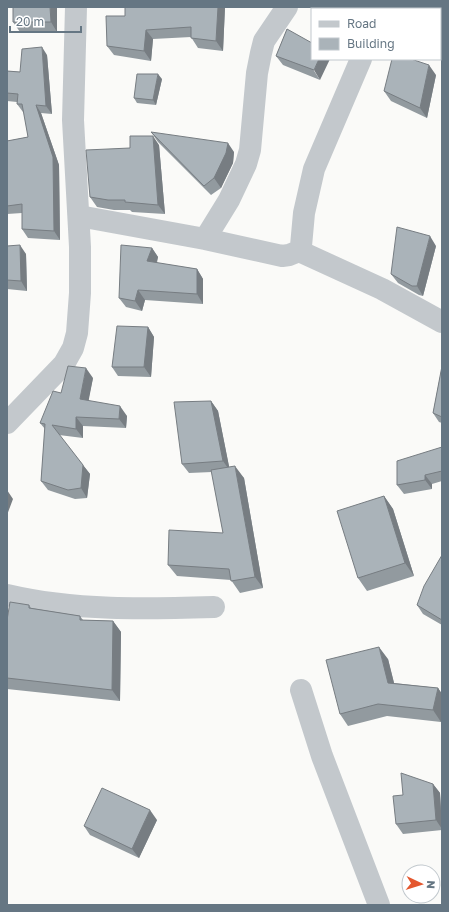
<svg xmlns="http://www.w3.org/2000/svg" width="449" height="912" viewBox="0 0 449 912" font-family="'Golos Text',sans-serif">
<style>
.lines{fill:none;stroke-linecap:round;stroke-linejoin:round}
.minor{stroke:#c3c8cc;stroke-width:22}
.wall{fill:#929a9f}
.shaded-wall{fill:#777d82}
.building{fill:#aab3b9;stroke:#777d82}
</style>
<rect width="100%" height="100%" fill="#fafaf8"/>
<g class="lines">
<path class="minor" d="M384 9 385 7
M79 216 205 239 282 256 289 255 299 251 301 246 304 213 314 169 361 59
M205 239 229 200 246 164 250 150 257 73 261 53 264 41 287 7
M299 251 382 289 442 322
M7 423 64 364 73 348 77 333 80 293V247L73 120 76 7
M7 595C75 611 145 609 214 607
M301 690 322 756 379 905"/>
</g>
<path class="wall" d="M57 7V32H20L13 22Z
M125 7H225L223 51 198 48 191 37 153 39 151 61 114 55 107 46 125 16Z
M287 29 320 80 283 65 276 56Z
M47 55 52 114 41 113 59 165 60 240 28 238 22 229V213L7 214V141L28 137 24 112H23L17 104V102L7 101V71L20 72Z
M436 75 427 118 391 101 384 91Z
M162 79 156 105 137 103 134 98Z
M151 132 234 152 233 163 221 188 211 195 158 142Z
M159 145 165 214 132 212 130 210H114L97 207 90 197 130 148Z
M7 246 26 254 27 291 7 289Z
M436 246 423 296 419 295 398 283 391 274Z
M152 248 158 257 157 263 197 269 203 279V304L145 300 142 311 126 307 119 298Z
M148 327 154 337 151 377 118 376 112 367Z
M442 366V423L439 422 433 413Z
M93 378 88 401 127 416 126 428 83 426V438L59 435 90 474 87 498 75 499 48 490 41 481 45 429 40 423 61 393Z
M211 401 218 411 229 467 244 478 263 588 240 593 231 580 177 576 168 565 223 533 212 472 189 473 182 464Z
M442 447V481L432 484V489L404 494 397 485Z
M384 496 393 509 414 576 367 591 358 578Z
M442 555V625L423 614 417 605Z
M29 605 31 608 80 616 83 620 113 621 121 632 120 701 7 689V620Z
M388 659 394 683 438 688 442 694V719L441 722 387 716 348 726 340 714Z
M433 784 440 793 442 822V830L403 834 396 824 403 795Z
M157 820 139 858 90 835 84 826Z"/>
<path class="shaded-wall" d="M50 7H57V32L51 22Z
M218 7H225L223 51 216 41Z
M146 30 153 39 151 61 144 51Z
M42 47 47 55 52 114 46 106Z
M319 59H330L320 80 314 70Z
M429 65 436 75 427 118 420 108Z
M158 74 162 79 156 105 153 100Z
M36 105 41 113 59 165 60 240 54 231Z
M153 136 159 145 165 214 158 205Z
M228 143 234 152 233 163 221 188 214 178Z
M430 236 436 246 423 296 417 286Z
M20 245 26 254 27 291 21 281Z
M152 248 158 257 154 271 147 261Z
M197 269 203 279V304L197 294Z
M138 290 145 300 142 311 135 301Z
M148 327 154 337 151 377 144 367Z
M86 368 93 378 87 409 80 399Z
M211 401 218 411 230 471 223 461Z
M120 406 127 416 126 428 119 419Z
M76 417 83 426V438L76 429Z
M83 465 90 474 87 498 81 488Z
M235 466 244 478 263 588 255 577Z
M425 475 432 484V489L425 480Z
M7 490 13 499 7 515Z
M384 496 393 509 414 576 405 563Z
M113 621 121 632 120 701 112 690Z
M379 647 388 659 397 695 388 683Z
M438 688 442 694V719L441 722 433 710Z
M433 784 440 793 442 829 436 820Z
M150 810 157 820 139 858 132 849Z"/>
<path class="building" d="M13 7H50L51 22H13Z
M125 7H218L216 41 191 38V27L146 30 144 51 107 46 106 16H125Z
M287 29 312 43V59H319L314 70 276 56Z
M42 47 46 106 36 105 53 157 54 231 22 229V204L7 206V141L28 137 22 104H17L18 94 7 93V71L20 72 22 49Z
M392 59H411L429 65 420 108 384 91Z
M137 74H158L153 100 134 98Z
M151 132 228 143 226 153 214 178 204 186Z
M130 136H153L158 205 125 202V200H108L90 197 86 150 130 148Z
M397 227 430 236 417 286H412L391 274Z
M20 245 21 281 7 280V246Z
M121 245 152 248 147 261 197 269V294L138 290 135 301 119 298Z
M117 326 148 327 144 367H112Z
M68 366 86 368 80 399 120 406 119 419 76 417V429L52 425 83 465 81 488 68 490 41 481 45 424 40 423 53 391 61 393Z
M442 366V417L433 413Z
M211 401 223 461 182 464 174 402Z
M442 447V471L425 475V480L397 485V461Z
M235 466 255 577 231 581 229 569 168 565 169 530 223 533 211 470Z
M384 496 405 563 358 578 337 511Z
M442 555V620L417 605 424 586Z
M10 602 29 605V608L80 616V620L113 621 112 690 7 678V620Z
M379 647 388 683 438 688 433 710 378 704 340 714 326 660Z
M401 773 433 784 436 820 396 824 393 796 403 795Z
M102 788 150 810 132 849 84 826Z"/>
<rect width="449" height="912" fill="none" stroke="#657683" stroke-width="16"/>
<rect x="311" y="8" width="130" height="52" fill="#ffffff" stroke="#c1c8cd"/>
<rect x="319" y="21" width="20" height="6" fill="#c3c8cc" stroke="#c1c8cd"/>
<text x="347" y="28" font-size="12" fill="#657683">Road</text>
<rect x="319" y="38" width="20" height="12" fill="#aab3b9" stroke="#c1c8cd"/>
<text x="347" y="48" font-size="12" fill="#657683">Building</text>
<g transform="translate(421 884) rotate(94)"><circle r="19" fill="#ffffff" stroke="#c1c8cd"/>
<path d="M0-3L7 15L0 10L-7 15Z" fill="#e4572e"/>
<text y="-6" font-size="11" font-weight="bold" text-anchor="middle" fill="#657683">N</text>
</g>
<path d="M10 26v6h71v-6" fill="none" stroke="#657683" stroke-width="2"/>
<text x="16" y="26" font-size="12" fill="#657683" stroke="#ffffff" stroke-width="3" paint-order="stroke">20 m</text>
</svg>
